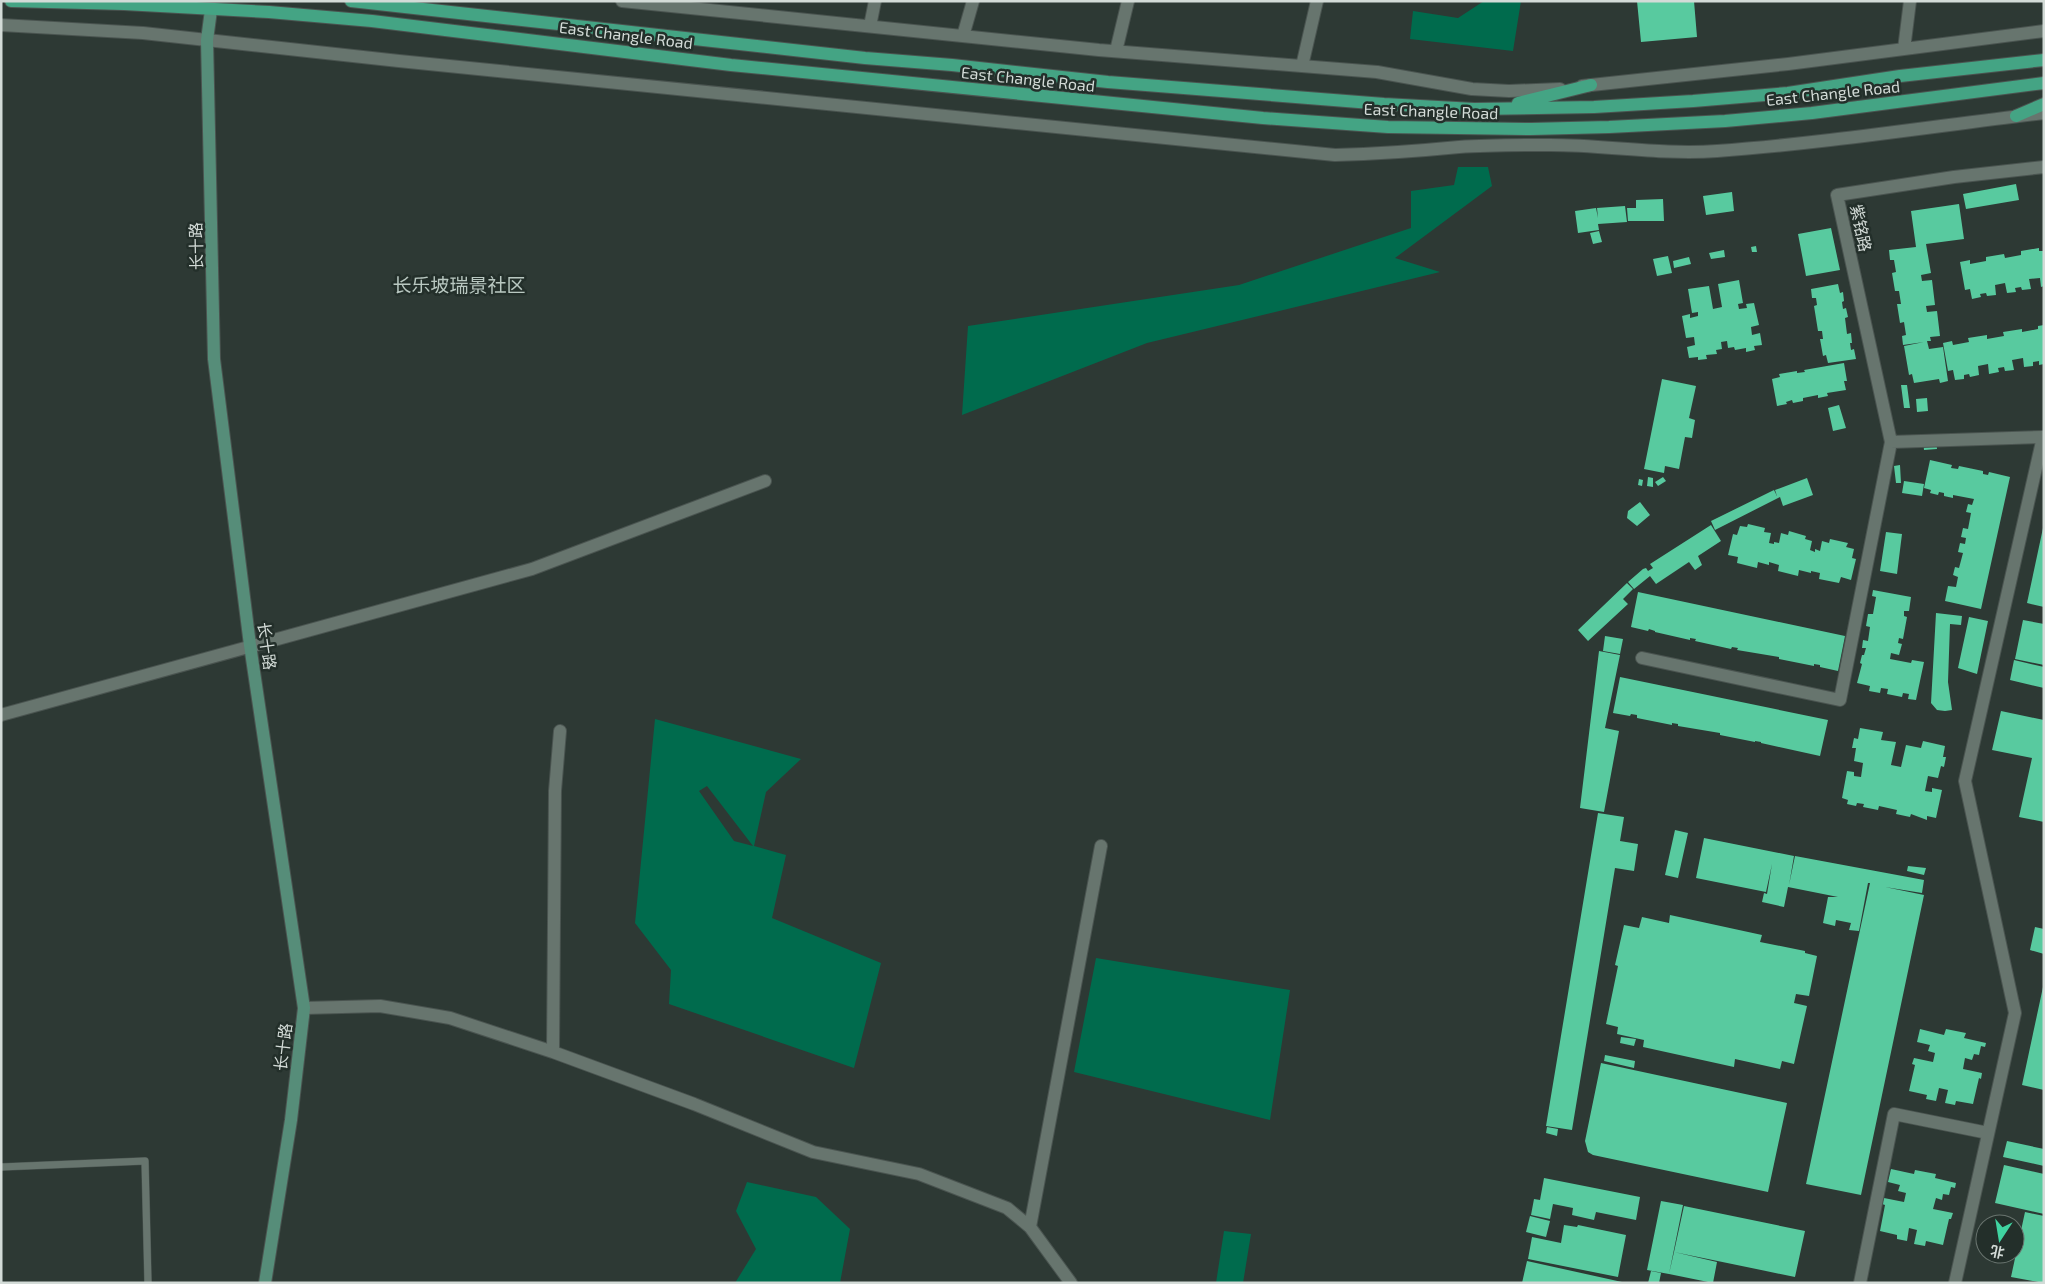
<svg xmlns="http://www.w3.org/2000/svg" width="2045" height="1284" viewBox="0 0 2045 1284" font-family="'Exo 2','Noto Sans SC',sans-serif">
<style>
.green{fill:#006b4d;fill-rule:evenodd}
.building{fill:#58ca9f}
.lines{fill:none;stroke-linecap:round;stroke-linejoin:round}
.lane-casing{stroke:#4a5450;stroke-width:8}
.street-casing{stroke:#4a5450;stroke-width:14}
.secondary-casing{stroke:#4a5450;stroke-width:14}
.primary-casing{stroke:#4a5450;stroke-width:14}
.lane{stroke:#67756e;stroke-width:7}
.street{stroke:#67756e;stroke-width:12}
.secondary{stroke:#568d79;stroke-width:12}
.primary{stroke:#44a484;stroke-width:12}
.labels{text-anchor:middle;stroke-width:5;stroke-linejoin:round;paint-order:stroke}
.street-label{font-size:16px;fill:#d3dbd7;stroke:#232f2a}
.quarter-label{font-size:19px;fill:#b9c8c1;stroke:#232f2a}
</style>
<rect width="100%" height="100%" fill="#2d3934"/>
<path class="green" d="M1484 1H1521L1513 51 1410 39 1413 11 1458 18Z
M1458 167H1488L1492 186 1395 258 1440 272 1147 343 962 415 968 326 1239 285 1411 228V191L1454 185Z
M655 719 801 759 766 792 754 846 786 855 772 918 881 963 854 1068 669 1004 671 970 635 923ZM707 786 753 846 734 841 699 791Z
M1096 958 1290 990 1270 1120 1074 1072Z
M747 1182 816 1197 850 1229 840 1283H735L756 1249 736 1211Z
M1224 1231 1251 1234 1243 1283H1216Z"/>
<path class="building" d="M1637 1H1694L1697 37 1641 42Z
M2016 184 2019 200 1966 209 1963 194Z
M1732 192 1734 211 1706 215 1703 196Z
M1663 199 1664 221H1628L1627 208H1636V200Z
M1959 204 1964 239 1926 244 1931 273 1921 275 1922 281 1932 280 1935 305 1926 306 1927 312 1937 311 1940 336 1930 337 1931 341H1927L1929 349 1943 347 1948 381 1940 383 1939 379 1914 383 1912 374 1909 375 1904 346 1924 342 1903 345 1902 336 1906 335 1904 322 1900 323 1897 304H1901L1899 291H1895L1892 273 1896 272 1894 260H1890L1889 250 1916 247 1911 211Z
M1625 206 1627 222 1598 224 1599 230 1578 233 1575 211 1596 208 1598 218 1597 208Z
M1831 228 1840 270 1806 276 1798 234Z
M1599 231 1602 242 1593 244 1590 233Z
M1756 246 1757 252H1752L1751 247Z
M2039 248V251H2044V286L2041 287 2040 278 2029 279 2031 289 2022 290 2021 287 2015 288 2016 292 2007 293 2005 283 1995 285 1996 295 1987 296 1986 293 1980 294 1981 297 1972 299 1970 289 1965 290 1960 262 1970 260V264L1986 261V257L2004 254 2005 258 2021 255V251Z
M1724 250 1725 257 1711 259 1709 253Z
M1668 256 1672 273 1657 276 1653 259Z
M1689 257 1691 264 1674 268 1673 261Z
M1739 280 1743 303 1738 304 1739 309 1747 308 1746 304 1754 303 1759 325 1751 327 1752 335 1760 333 1762 345 1754 346 1755 350 1746 352V348L1735 350 1734 347 1728 348 1727 341 1721 342 1722 349 1716 350 1717 354 1706 355 1707 359 1698 360V357L1689 358 1687 347 1695 345 1694 337 1686 338 1682 316 1690 314V318L1698 316V312L1692 313 1688 289 1709 286 1713 309 1722 307 1718 284Z
M1838 284 1840 293 1843 292 1844 301 1842 302 1843 309 1846 308 1848 317 1845 318 1847 334 1851 333 1852 343H1850L1851 350 1854 349 1856 359 1828 363 1826 355 1823 356 1820 339H1823L1822 331H1818L1814 306 1817 305 1816 298H1812L1811 289Z
M2044 325V364L2039 365V361L2033 362V366L2024 367 2023 358 2012 360 2014 370 2005 371 2004 367 1998 368 1999 372 1989 374 1988 364 1978 366 1979 375 1970 377 1969 374 1964 375V379L1955 380 1953 370 1948 371 1943 343 1952 341 1953 345 1969 342 1968 338 1987 335V339L2004 336 2003 332 2022 329V332L2038 329V326Z
M1844 363 1847 381H1844L1846 390 1827 393 1828 396 1818 398V395L1803 398V401L1793 403 1792 400 1786 402 1787 404 1777 406 1772 379 1780 377 1779 374 1797 371V373L1805 372 1804 370Z
M1662 379 1696 386 1689 418 1695 420 1692 438 1685 437 1679 469 1665 466 1664 473 1644 469Z
M1901 385H1907L1910 408H1904Z
M1927 398 1928 411 1917 412 1916 399Z
M1839 405 1846 428 1833 431 1828 408Z
M1936 439 1937 449 1924 450 1923 440Z
M1930 460 1952 465 1951 468 1958 469 1959 466 1983 471V474L1988 475 1989 472 2010 477 1981 609 1945 601 1948 586 1956 587 1958 577 1953 575 1955 567 1959 568 1963 553 1958 552 1960 543 1965 544 1966 538 1961 537 1963 528 1968 529 1971 513 1966 512 1968 504 1972 505 1974 499 1953 495V498L1944 496V493L1939 492 1938 495 1930 493 1931 490 1924 488Z
M1900 465 1901 483H1896L1894 466Z
M1648 477 1653 478V487L1647 486Z
M1663 477 1666 481 1658 486 1655 482Z
M1807 478 1813 495 1783 506 1780 497 1715 530 1711 521 1774 490 1777 496 1775 490Z
M1639 479 1643 480 1642 486 1638 485Z
M1904 481 1924 484 1922 496 1902 493Z
M1640 502 1650 515 1637 526 1627 518 1628 511Z
M1748 524 1765 528 1764 532 1771 533 1769 543 1774 544V542L1779 543 1781 533 1788 535 1789 531 1806 536 1805 539 1812 541 1810 550 1815 552V549L1820 551 1822 541 1829 543 1830 539 1848 543 1846 547 1854 549 1852 558 1856 559 1851 580 1841 577 1839 583 1819 579 1820 573 1811 571V573L1799 570 1798 576 1778 571 1779 565 1769 562V565L1758 562 1757 568 1737 563 1738 557 1728 555 1733 534 1737 535 1740 526 1747 527Z
M1711 525 1721 541 1698 556 1702 565 1695 570 1689 562 1656 584 1650 576 1634 589 1628 582 1643 569 1646 568 1648 571 1653 568 1650 564Z
M2043 528H2044V607L2027 603Z
M1886 532 1902 534 1897 574 1880 571Z
M1627 583 1633 589 1623 599 1628 604 1588 641 1578 630Z
M1873 590 1911 597 1909 611H1904V616L1907 617 1903 639 1899 638 1898 643 1902 644 1899 655 1891 653 1890 659 1911 663 1912 660 1924 662 1916 700 1908 699 1909 694 1903 693 1902 697 1887 694 1888 689 1881 688 1880 693 1869 691 1870 686 1857 683 1862 664 1860 663 1862 655H1864L1866 648H1862L1863 640 1868 641 1870 627 1866 626 1868 614H1873L1876 597 1872 596Z
M1638 592 1845 636 1838 671 1820 667V665L1814 664V666L1779 659V657L1737 650 1738 648 1732 647 1731 649 1695 641 1696 639 1690 638V640L1655 632V631L1649 629 1648 631 1631 627Z
M1936 613 1962 616 1961 625 1950 624 1948 682 1952 710 1945 711 1937 710 1931 703Z
M1969 617 1988 621 1977 674 1958 668Z
M2023 620 2044 624V665L2015 659Z
M1605 636 1623 639 1620 654 1603 651Z
M1599 651 1620 655 1605 728 1619 731 1604 812 1580 808Z
M2014 660 2044 667V688L2010 680Z
M1620 677 1828 720 1820 756 1761 743V742L1755 741V742L1720 735V733L1678 726V724L1672 723V725L1637 718V715L1631 714 1630 716 1613 713Z
M2001 711 2044 720V822L2019 817 2032 758 1992 750Z
M1860 728 1883 732 1881 740 1896 742 1891 765 1901 767 1906 745 1921 748 1923 741 1945 746 1943 757H1946L1944 767 1941 766 1938 778 1928 776 1925 791 1932 792V788L1942 790 1936 818 1927 816V820L1911 814 1910 817 1896 814 1897 810 1879 806 1878 810 1863 807 1864 804 1857 803 1856 806 1847 804 1848 800 1842 798 1847 771 1854 772V776L1861 777 1863 763 1854 761 1856 748H1852L1854 738 1858 739Z
M1598 813 1624 817 1620 841 1638 844 1634 871 1615 868 1572 1130 1546 1126Z
M1675 830 1688 833 1678 878 1665 875Z
M1704 838 1794 856 1789 885 1795 856 1924 880 1922 893 1885 887 1924 895 1861 1195 1806 1184 1870 883H1868L1859 931 1849 930 1851 923 1836 920 1835 926 1823 923 1828 897H1838L1788 887 1784 907 1762 902 1764 893 1767 894 1772 864 1766 892 1696 878Z
M1908 866 1926 868 1924 875 1907 871Z
M1670 915 1762 935 1760 942 1805 951V953L1817 956 1809 996 1796 994 1794 1003 1807 1006 1794 1064 1782 1061 1780 1069 1735 1059 1734 1067 1643 1047 1644 1040 1617 1034 1618 1027 1606 1024 1618 966 1615 965 1624 925 1639 928 1642 917 1669 923Z
M2035 927 2044 929V954L2030 950Z
M2043 987H2044V1090L2022 1085Z
M1920 1029 1944 1035 1946 1029 1966 1033 1964 1038 1986 1043 1985 1047 1981 1046 1979 1055 1974 1054 1972 1060 1965 1058 1963 1069 1982 1073 1981 1079 1979 1078 1973 1104 1956 1101 1955 1105 1945 1103 1948 1090 1939 1088 1936 1101 1926 1099 1927 1095 1909 1091 1915 1065 1912 1064 1914 1058 1933 1062 1935 1053 1928 1051 1930 1045 1917 1042Z
M1621 1037 1636 1039 1634 1046 1620 1043Z
M1605 1055 1635 1061 1634 1068 1604 1061Z
M1601 1063 1787 1103 1768 1192 1593 1155 1588 1152 1585 1141Z
M1547 1127 1558 1129 1557 1136 1546 1133Z
M2007 1141 2044 1149V1166L2003 1157Z
M2004 1165 2044 1174V1214L1995 1203Z
M1891 1169 1914 1174 1915 1170 1936 1174 1935 1178 1956 1183 1955 1188 1951 1187 1949 1195 1943 1194 1942 1200 1936 1198 1933 1209 1953 1213 1951 1219H1949L1943 1245 1926 1241 1925 1246 1914 1244 1917 1230 1909 1228 1907 1241 1897 1239V1235L1880 1231 1885 1205 1882 1204 1884 1198 1904 1202 1906 1193 1898 1191 1900 1185 1888 1182Z
M1544 1178 1640 1197 1636 1220 1596 1212 1594 1220 1572 1215 1573 1208 1553 1204 1550 1219 1531 1215 1534 1199 1540 1200Z
M1661 1201 1683 1205 1669 1274 1647 1270Z
M1684 1206 1805 1231 1795 1277 1674 1252Z
M2025 1212 2044 1216V1283L2011 1277Z
M1530 1216 1550 1221 1546 1237 1526 1232Z
M1564 1225 1577 1227 1578 1225 1626 1235 1618 1277 1528 1259 1532 1237 1561 1243Z
M1674 1252 1717 1262 1713 1283 1669 1274Z
M1527 1261 1622 1282V1283H1522Z
M1651 1271 1661 1273 1659 1283H1648Z"/>
<g class="lines">
<g class="lane-casing">
<path id="lane" d="M1 1167 145 1161 148 1283"/>
</g>
<g class="street-casing">
<path id="street" d="M622 1 1099 50 1377 72 1472 89 1509 91 1560 89
M1 25 143 33 399 61 1335 155C1377 154 1418 151 1459 147 1489 145 1520 145 1550 145 1606 145 1661 155 1717 151 1826 143 1935 126 2044 113
M870 26 875 1
M963 36 973 1
M1904 49 1910 1
M1116 51 1128 1
M1302 66 1317 1
M1582 86 1788 64 2044 31
M1891 442 2043 437 1965 781 2015 1013 1955 1283
M1642 658 1840 700 1891 442 1837 195 1954 177 2044 167
M1 715 532 569 765 481
M304 1008 380 1006 450 1018 553 1052 694 1104 813 1152 919 1174 1007 1208 1030 1227 1071 1283
M553 1052 555 791 560 731
M1030 1227 1101 846
M1860 1283 1894 1114 1988 1133"/>
</g>
<g class="secondary-casing">
<path id="secondary" d="M211 10 207 40 214 359 250 645 304 1008 291 1120 265 1283"/>
</g>
<g class="primary-casing">
<path id="primary" d="M11 1 124 4 269 12 372 21 731 65 1263 118 1388 127 1531 129 1609 127 1725 121 1812 113 2044 83
M351 1 865 58 952 65 1108 82 1384 104 1474 109 1594 107 1693 101 1788 93 1900 76 2044 60
M1518 103 1591 85
M2016 116 2044 104"/>
</g>
<use href="#lane" class="lane"/>
<use href="#street" class="street"/>
<use href="#secondary" class="secondary"/>
<use href="#primary" class="primary"/>
</g>
<g class="labels">
<g class="street-label">
<text transform="translate(626 35) rotate(7)" y="6">East Changle Road</text>
<text transform="translate(1028 79) rotate(6)" y="6">East Changle Road</text>
<text transform="translate(1833 93) rotate(-6)" y="6">East Changle Road</text>
<text transform="translate(1431 111) rotate(2)" y="6">East Changle Road</text>
<text transform="translate(1861 228) rotate(78)" y="6">紫铭路</text>
<text transform="translate(196 246) rotate(-91)" y="6">长十路</text>
<text transform="translate(267 646) rotate(82)" y="6">长十路</text>
<text transform="translate(283 1047) rotate(-83)" y="6">长十路</text>
</g>
<g class="quarter-label">
<text x="459" y="292">长乐坡瑞景社区</text>
</g>
</g>
<rect width="2045" height="1284" fill="none" stroke="#d3dbd7" stroke-width="5"/>
<g transform="translate(2000 1239) rotate(192)"><circle r="24" fill="#232f2a" stroke="#69746f"/>
<path d="M0-4L9 19L0 12L-9 19Z" fill="#40d4a1"/>
<text y="-8" font-size="14" font-weight="bold" text-anchor="middle" fill="#d3dbd7">北</text>
</g>
</svg>
